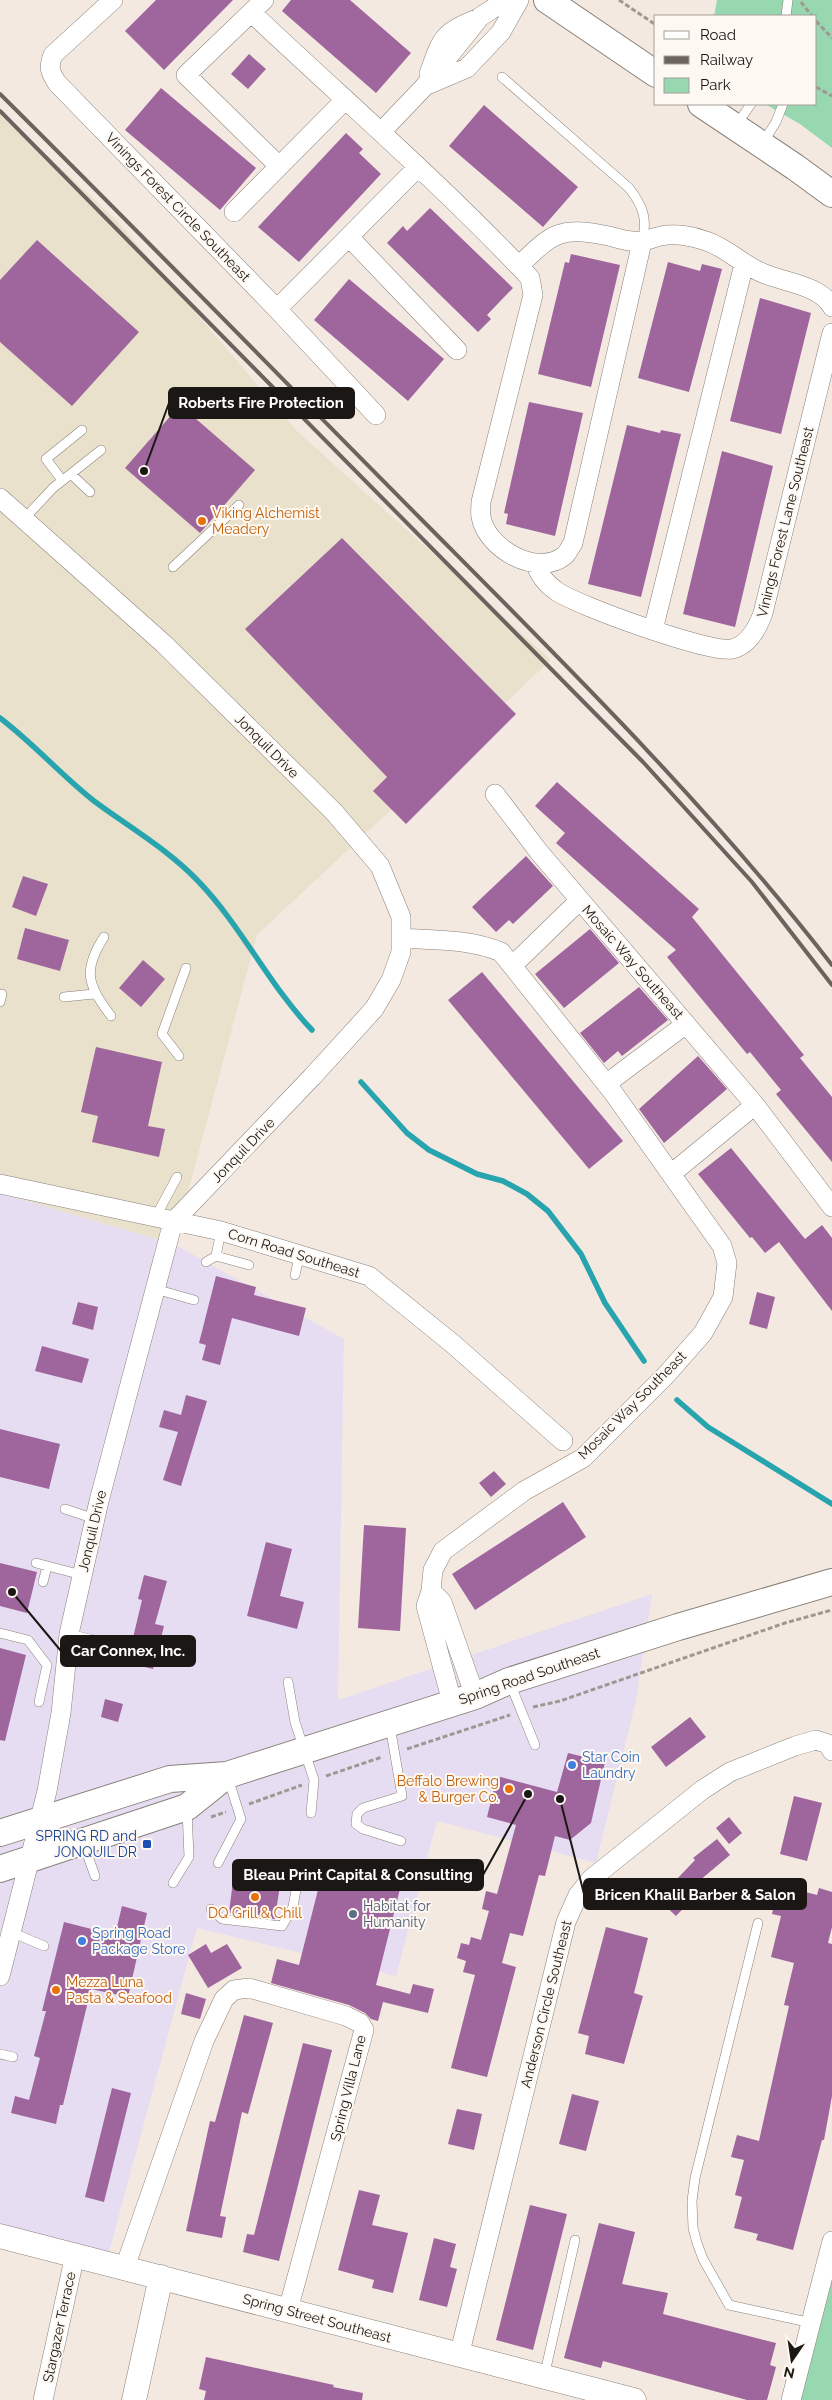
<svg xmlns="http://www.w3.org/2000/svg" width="832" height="2400" viewBox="0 0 832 2400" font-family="Raleway,sans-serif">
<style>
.commercial{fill:#e7ddf2}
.industrial{fill:#e9e1cc}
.green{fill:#97d8b0}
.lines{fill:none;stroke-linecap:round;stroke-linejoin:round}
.stream{stroke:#27a4ae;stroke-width:5.5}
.building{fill:#9e669d}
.service-casing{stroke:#898078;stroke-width:10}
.minor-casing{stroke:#898078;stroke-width:20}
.tertiary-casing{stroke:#898078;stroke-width:25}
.secondary-casing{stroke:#898078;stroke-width:28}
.path{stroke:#9f9791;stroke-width:3;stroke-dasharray:5 2.5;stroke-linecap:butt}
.service{stroke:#fff;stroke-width:9}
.minor{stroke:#fff;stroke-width:19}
.tertiary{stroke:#fff;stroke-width:24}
.secondary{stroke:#fff;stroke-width:26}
.rail{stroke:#6a635e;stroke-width:4}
.food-dot{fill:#e8710a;stroke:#fef8f2;stroke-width:2}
.shop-dot{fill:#3f7fe0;stroke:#fef8f2;stroke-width:2}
.transit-dot{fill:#1a4fb4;stroke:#fef8f2;stroke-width:2}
.service-dot{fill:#5c6f8a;stroke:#fef8f2;stroke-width:2}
.labels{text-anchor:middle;stroke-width:4;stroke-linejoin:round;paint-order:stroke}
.street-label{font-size:14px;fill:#1b1714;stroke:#fef8f2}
.food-label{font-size:14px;fill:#c56008;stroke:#fef8f2;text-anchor:start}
.shop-label{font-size:14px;fill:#366cbe;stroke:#fef8f2;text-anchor:start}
.transit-label{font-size:14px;fill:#164399;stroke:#fef8f2;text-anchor:end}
.service-label{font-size:14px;fill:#4e5e75;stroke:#fef8f2;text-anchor:start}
.leader{fill:none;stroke:#1b1714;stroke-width:2}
.callout-dot{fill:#1b1714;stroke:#fef8f2;stroke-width:2}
.callout{fill:#1b1714;stroke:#1b1714;stroke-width:2}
.callout-label{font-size:15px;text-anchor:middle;font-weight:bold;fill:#fff}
</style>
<rect width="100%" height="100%" fill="#f4e9e1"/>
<path class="commercial" d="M0 1193 174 1244 344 1339 338 1700 652 1594 636 1701 596 1863 437 1821 396 1976 197 1928 109 2252 0 2227Z"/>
<path class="industrial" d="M0 111 116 220 298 432 551 660 257 935 174 1244 0 1193Z"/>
<path class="green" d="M717 0H832V148L800 124 765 104H816V16H714Z
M832 2241V2400H791Z"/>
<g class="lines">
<path class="stream" d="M0 718C33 743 61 775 94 801 129 827 169 850 199 882 242 927 269 985 312 1030
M361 1082 407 1133 429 1150 477 1174 503 1181 527 1194 548 1211 581 1254 605 1303 644 1361
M677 1400 708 1427 832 1504"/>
</g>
<path class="building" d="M156 0H233L164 70 125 31Z
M291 0H350L411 53 376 93 282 11Z
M249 54 266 69 248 89 231 74Z
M161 88 256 168 220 210 125 130Z
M484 105 578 187 543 227 449 146Z
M346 133 363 149 359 153 381 174 299 262 258 227Z
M430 208 513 288 487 315 491 319 478 332 387 243 403 226 407 231Z
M37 240 139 332 72 406 0 342V280Z
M571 254 620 265 591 387 538 374 565 262 569 263Z
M668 262 700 271 702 264 722 269 689 392 638 378Z
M349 279 444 359 408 401 314 320Z
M760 298 811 313 781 434 730 421Z
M529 402 583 413 555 536 506 524 508 514 504 513Z
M180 405 255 470 200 533 125 468Z
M627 425 660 433 661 430 681 434 641 597 588 584Z
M722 451 773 466 735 627 683 614Z
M342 538 516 714 406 824 373 791 387 777 245 629Z
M557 782 699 909 692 917 804 1055 800 1058 832 1097V1162L776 1094 781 1090 750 1052 747 1054 667 957 676 950 556 843 565 833 535 806Z
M526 856 553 886 513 924 509 920 496 932 472 907Z
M23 876 48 884 36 916 12 907Z
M25 928 69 940 60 971 17 959Z
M590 929 619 963 564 1008 535 974Z
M143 960 165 979 141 1007 119 988Z
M482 972 623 1141 589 1169 448 1000Z
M639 987 668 1020 622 1056 618 1051 604 1063 580 1033Z
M96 1047 162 1062 148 1126 165 1129 159 1157 92 1142 98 1116 81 1112Z
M698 1056 727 1089 664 1143 639 1109Z
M731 1148 805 1239 822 1225 832 1238V1311L779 1242 765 1253 752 1237 750 1238 698 1174Z
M216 1276 256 1287 254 1295 306 1308 299 1336 232 1318 220 1365 202 1360 206 1345 199 1343Z
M757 1292 775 1297 767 1329 749 1324Z
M78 1302 98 1307 93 1330 72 1324Z
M42 1346 89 1359 82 1383 35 1371Z
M186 1395 207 1401 181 1486 163 1480 178 1432 159 1427 164 1410 181 1415Z
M0 1429 60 1444 49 1489 0 1477Z
M494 1471 506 1484 491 1497 479 1483Z
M563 1502 586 1537 475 1610 452 1574Z
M364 1525 406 1528 400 1631 358 1628Z
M266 1542 292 1549 280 1596 304 1602 297 1629 247 1616Z
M0 1563 37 1572 27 1613 0 1606Z
M144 1575 167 1581 155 1624 164 1626 153 1669 127 1663 142 1600 138 1599Z
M0 1648 26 1655 5 1741 0 1740Z
M105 1699 123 1704 118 1722 101 1717Z
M690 1717 706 1737 666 1767 651 1747Z
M568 1753 605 1762 591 1823 570 1840 555 1836 545 1876 539 1875 523 1936 510 1933 502 1963 516 1967 487 2077 451 2068 475 1975 463 1972 466 1961 457 1958 461 1943 469 1945 471 1937 481 1940 489 1911 482 1909 486 1891 497 1894 516 1825 487 1817 497 1776 557 1792Z
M794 1796 822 1803 807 1861 780 1854Z
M729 1817 742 1833 729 1844 716 1828Z
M717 1839 730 1855 693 1886 699 1892 676 1916 658 1899 695 1860 693 1858Z
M325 1862 402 1881 376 1985 410 1994 413 1984 434 1989 428 2013 383 2002 378 2021 371 2019 365 2013 349 2005 271 1983 277 1959 299 1965Z
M234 1872 281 1878 275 1919 229 1913Z
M819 1888 832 1892V1927L828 1943 832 1944V2096L824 2140H822L793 2250 756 2240 758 2234 734 2228 742 2197 735 2195 744 2160 731 2157 737 2135 759 2141 789 2006 784 2005 794 1963 771 1957 781 1916 772 1914 777 1892 800 1898 802 1891 817 1895Z
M122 1906 147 1913 128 1997 91 1989 63 2105H60L56 2124 11 2113 15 2096 29 2100 40 2058 34 2056 46 2011H42L64 1922 115 1935Z
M606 1927 648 1938 634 1993 643 1996 624 2064 585 2054 589 2036 578 2033Z
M206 1944 211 1953 227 1944 242 1968 208 1988 188 1955Z
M186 1993 206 1999 200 2019 181 2014Z
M244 2015 273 2023 248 2114 242 2112 220 2216 226 2217 222 2238 186 2231 210 2121 215 2122Z
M303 2043 332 2050 279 2261 243 2252 247 2234 254 2235Z
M112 2088 131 2093 104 2202 85 2197Z
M572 2094 599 2101 586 2151 559 2144Z
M457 2109 482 2114 474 2150 448 2144Z
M359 2190 380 2195 372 2225 408 2233 393 2293 372 2288 374 2280 338 2270Z
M530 2205 567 2214 533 2350 496 2340Z
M599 2223 635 2232 622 2284 668 2293 663 2314 776 2343 770 2365 776 2367 767 2400H747L603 2361 601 2368 564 2358Z
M434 2238 456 2244 450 2267 457 2269 447 2307 419 2300Z
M206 2357 334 2385 333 2387 363 2393 362 2400H204L206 2391 199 2389Z"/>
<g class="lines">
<g class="service-casing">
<path id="service" d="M786 16 788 0
M502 77 629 188C643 206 648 219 642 242
M737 124 751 104
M762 144 776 122 783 104
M71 474 90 492
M62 480 46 459 82 430
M24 519 53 488 101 450
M173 567 239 505
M104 937C82 971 88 985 111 1016
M64 997 94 994
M0 1002 2 994
M179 1056 162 1034 186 968
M155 1218 177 1177
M221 1231 216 1256 249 1265
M206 1262 216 1256
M295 1275 300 1253
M155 1289 194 1300
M65 1509 95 1519
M36 1563 82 1575
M43 1582 47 1566
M0 1633 28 1640 47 1665 39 1702
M69 1634 94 1640
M288 1682 295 1722 314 1780 311 1813
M510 1683 535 1745
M390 1726 402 1796 363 1808 357 1814 356 1824 363 1829 401 1841
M84 1845 95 1876
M218 1863 241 1819 228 1778
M173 1883 189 1857 187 1810
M211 1909 222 1919 282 1926 293 1907 299 1872
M758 1923 695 2178 692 2201 693 2228 697 2243 703 2259 729 2305 812 2323
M11 1932 44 1946
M0 2054 13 2057
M544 2377 575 2240"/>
</g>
<g class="minor-casing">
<path id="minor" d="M113 0 53 55C48 67 50 72 57 83L277 309 376 415
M264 0 186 75 279 166
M252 13C345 101 442 184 530 278L533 295 481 502C481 507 480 512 481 517 487 549 537 577 564 556 568 553 570 547 573 543L642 242
M429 74C442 37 442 33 479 18
M427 85 467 68 501 32 519 0
M382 131 424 87 480 17 506 0
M234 212 344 101
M349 237 457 350
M519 266C553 232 561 226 609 236 619 239 632 243 643 241 649 240 655 237 661 236 675 233 693 236 706 241 728 248 743 266 765 274 784 282 822 286 832 307
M277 309 418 167
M0 498 164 644 334 812 380 866 401 917V952L391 980 374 1009 312 1077 173 1222 99 1501 69 1634 61 1713 47 1791 0 1976
M535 563C539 574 545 583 555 590 574 605 712 654 732 649 749 645 758 627 763 613L832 333
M653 630 744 264
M495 794 539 852 755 1105 832 1207
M401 938C434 940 470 939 501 952L612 1091 722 1246 727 1263 723 1297 703 1333 667 1374 583 1458 524 1491 443 1551 433 1570 431 1591 426 1606 452 1702
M512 966 580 900
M606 1084 686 1024
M671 1174 755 1105
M0 1184 221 1231 369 1276 453 1344 563 1441
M431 1591 442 1602 475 1696
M125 2267 204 2041 224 1999 234 1990 249 1988 346 2016 360 2023 364 2030 288 2310
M459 2356 566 1922 578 1895 591 1879 702 1790 730 1772 795 1746 816 1740 828 1744 832 1751
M43 2400 75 2255
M791 2400 832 2241"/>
</g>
<g class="tertiary-casing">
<path id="tertiary" d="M0 2236 634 2400
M134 2400 161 2277"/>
</g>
<g class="secondary-casing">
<path id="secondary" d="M547 0 656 74
M701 104 795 167 832 194
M0 1833 170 1779 227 1775 475 1696 509 1681 678 1627 832 1582
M0 1869 187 1807 227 1775"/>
</g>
<path class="path" d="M619 0 656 25
M801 2 812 16
M816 21 832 38
M816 87 832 96
M533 1707 560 1701 785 1623 832 1610
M407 1749 510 1715
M326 1776 382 1757
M249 1804 302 1785
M211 1817 226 1812"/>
<use href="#service" class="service"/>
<use href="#minor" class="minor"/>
<use href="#tertiary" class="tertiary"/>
<use href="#secondary" class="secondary"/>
<path class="rail" d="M0 94C142 235 281 378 422 520 564 663 708 805 832 965
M0 111 643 762 752 882 832 985"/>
</g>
<g class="food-dot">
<circle cx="202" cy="521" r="5"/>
<circle cx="509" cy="1789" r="5"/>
<circle cx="255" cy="1897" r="5"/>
<circle cx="56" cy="1990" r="5"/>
</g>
<g class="shop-dot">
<circle cx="572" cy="1765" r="5"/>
<circle cx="82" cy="1941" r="5"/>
</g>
<rect class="transit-dot" x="142" y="1839" width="10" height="10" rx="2.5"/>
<circle class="service-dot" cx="353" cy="1914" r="5"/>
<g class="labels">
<g class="street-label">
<text transform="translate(178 207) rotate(46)" y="5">Vinings Forest Circle Southeast</text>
<text transform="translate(785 522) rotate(-76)" y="5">Vinings Forest Lane Southeast</text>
<text transform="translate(267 746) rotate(45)" y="5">Jonquil Drive</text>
<text transform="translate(633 962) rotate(49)" y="5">Mosaic Way Southeast</text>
<text transform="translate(243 1150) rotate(-46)" y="5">Jonquil Drive</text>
<text transform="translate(294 1253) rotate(17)" y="5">Corn Road Southeast</text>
<text transform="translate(632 1405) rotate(-45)" y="5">Mosaic Way Southeast</text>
<text transform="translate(92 1531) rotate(-77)" y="5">Jonquil Drive</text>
<text transform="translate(529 1676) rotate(-19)" y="5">Spring Road Southeast</text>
<text transform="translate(546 2004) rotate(-76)" y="5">Anderson Circle Southeast</text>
<text transform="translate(348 2088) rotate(-76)" y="5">Spring Villa Lane</text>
<text transform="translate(317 2318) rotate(15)" y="5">Spring Street Southeast</text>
<text transform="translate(59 2327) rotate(-78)" y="5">Stargazer Terrace</text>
</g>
<g class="food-label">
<text x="212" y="518">Viking Alchemist<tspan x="212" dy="16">Meadery</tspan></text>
<text x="499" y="1786" text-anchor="end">Beffalo Brewing<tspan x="499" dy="16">&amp; Burger Co.</tspan></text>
<text x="255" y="1918" text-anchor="middle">DQ Grill &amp; Chill</text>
<text x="66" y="1987">Mezza Luna<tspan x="66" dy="16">Pasta &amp; Seafood</tspan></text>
</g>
<g class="shop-label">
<text x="582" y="1762">Star Coin<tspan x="582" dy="16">Laundry</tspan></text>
<text x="92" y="1938">Spring Road<tspan x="92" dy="16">Package Store</tspan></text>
</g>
<g class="transit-label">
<text x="137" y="1841">SPRING RD and<tspan x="137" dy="16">JONQUIL DR</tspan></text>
</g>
<g class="service-label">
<text x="363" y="1911">Habitat for<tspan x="363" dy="16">Humanity</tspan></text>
</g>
</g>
<path class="leader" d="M144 471L169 403M12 1592L61 1651M528 1794L483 1875M560 1799L584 1894"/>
<g class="callout-dot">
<circle cx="144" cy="471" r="5"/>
<circle cx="12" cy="1592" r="5"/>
<circle cx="528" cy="1794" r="5"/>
<circle cx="560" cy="1799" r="5"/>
</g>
<g class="callout">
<rect x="169" y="388" width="185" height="30" rx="5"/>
<rect x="61" y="1636" width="134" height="30" rx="5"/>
<rect x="233" y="1860" width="250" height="30" rx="5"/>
<rect x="584" y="1879" width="222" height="30" rx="5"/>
</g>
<g class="callout-label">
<text x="261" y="408">Roberts Fire Protection</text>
<text x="128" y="1656">Car Connex, Inc.</text>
<text x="358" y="1880">Bleau Print Capital &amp; Consulting</text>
<text x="695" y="1900">Bricen Khalil Barber &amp; Salon</text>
</g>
<rect x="654" y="15" width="162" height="90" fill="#fef8f2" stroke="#a39e99"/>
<rect x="664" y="31" width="25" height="8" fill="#ffffff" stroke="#a39e99"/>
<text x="700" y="40" font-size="15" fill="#1b1714">Road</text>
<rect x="664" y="56" width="25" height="8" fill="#6a635e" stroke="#a39e99"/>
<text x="700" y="65" font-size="15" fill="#1b1714">Railway</text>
<rect x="664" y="78" width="25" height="15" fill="#97d8b0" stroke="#a39e99"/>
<text x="700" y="90" font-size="15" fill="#1b1714">Park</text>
<g transform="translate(792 2360) rotate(193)" stroke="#fef8f2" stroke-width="4" paint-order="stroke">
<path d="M0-4L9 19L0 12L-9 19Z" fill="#1b1714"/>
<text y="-8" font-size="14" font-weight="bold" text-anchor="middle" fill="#1b1714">N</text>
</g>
</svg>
